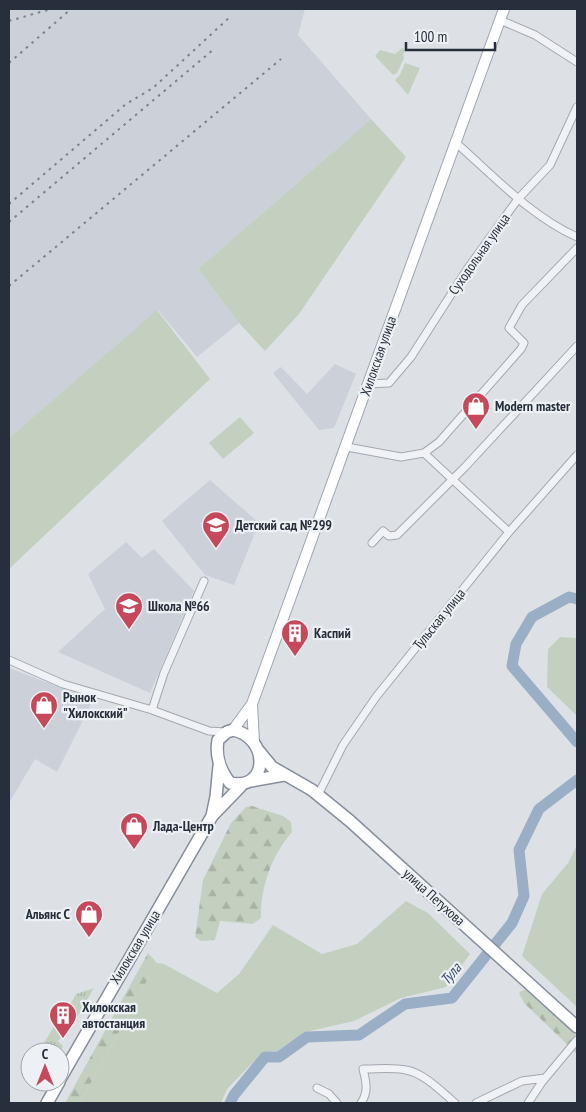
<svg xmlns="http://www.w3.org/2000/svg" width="586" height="1112" viewBox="0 0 586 1112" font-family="'PT Sans Narrow',sans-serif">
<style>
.built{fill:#ccd0d8}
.grass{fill:url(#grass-tufts)}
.forest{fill:url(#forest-firs)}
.green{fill:#c3d0bf}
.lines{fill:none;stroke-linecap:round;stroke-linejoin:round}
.river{stroke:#9aafc5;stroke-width:11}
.minor-casing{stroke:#a3a8b0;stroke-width:9}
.primary-casing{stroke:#9ea5b1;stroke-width:12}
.trunk-casing{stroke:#868e9c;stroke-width:14}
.minor{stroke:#f0f2f5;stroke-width:7}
.primary{stroke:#fff;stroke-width:10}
.trunk{stroke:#fff;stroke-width:11}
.rail{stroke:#78818f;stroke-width:2;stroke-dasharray:2.5 5;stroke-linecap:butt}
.labels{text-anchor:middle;stroke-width:4.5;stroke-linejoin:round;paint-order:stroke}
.street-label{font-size:14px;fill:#282f3c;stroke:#edf0f4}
.poi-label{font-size:14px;font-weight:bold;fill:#282f3c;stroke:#edf0f4;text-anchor:start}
.water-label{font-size:15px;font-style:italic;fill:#354e6d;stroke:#edf0f4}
</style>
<defs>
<pattern id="grass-tufts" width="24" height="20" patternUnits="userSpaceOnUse" patternTransform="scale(1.25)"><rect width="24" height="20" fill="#c3d0bf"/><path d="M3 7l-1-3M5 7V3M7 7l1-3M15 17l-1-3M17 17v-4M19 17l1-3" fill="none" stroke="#a8b3a5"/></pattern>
<pattern id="forest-firs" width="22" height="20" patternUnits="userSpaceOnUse" patternTransform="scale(1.25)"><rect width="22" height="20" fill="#c3d0bf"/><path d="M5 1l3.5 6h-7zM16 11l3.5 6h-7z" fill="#a8b3a5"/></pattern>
</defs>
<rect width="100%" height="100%" fill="#dde1e6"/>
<path class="built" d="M9 9H305L298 35 371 119 198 269 239 323 197 357 158 310 9 438Z
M335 364 356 374 334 428 319 430 273 373 281 367 307 394Z
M210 480 259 523 234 585 205 575 162 521Z
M126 542 142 558 154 549 194 591 150 693 58 652 105 609 88 574Z
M9 668 93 700 57 772 35 759 9 803Z"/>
<path class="grass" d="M94 988 66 1036 63 1034 58 1041 63 1046 60 1052H45L44 1043 62 1013 65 1014 76 994Z"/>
<path class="forest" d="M252 806 283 816 291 822 292 832C272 855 260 888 261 918L253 924 220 921 215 940 201 941 195 937 203 880 231 823 246 807Z
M148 953 157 963 80 1103H65Z
M525 989 577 1036V1054L524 1003 519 993Z"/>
<path class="green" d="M402 48 406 50 403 54 404 58 397 73 393 75 375 56 380 50 395 54Z
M405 63 420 68 408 95 395 80 400 75Z
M371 119 406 157 299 314 265 351 239 323 198 269Z
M157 310 210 379 9 569V438Z
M240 417 254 433 223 459 209 443Z
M560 637 577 638V716L547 687 548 649Z
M577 845V1007L522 956 542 894 568 863Z
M406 901 428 913 470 954 446 987 401 998 354 1021 306 1032 278 1051 263 1052 227 1089 221 1103H80L157 963 164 964 217 993 239 974 273 925 322 954 357 944Z"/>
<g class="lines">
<path class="river" d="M577 599 569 597 532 617 516 644 512 666 577 742
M230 1103 234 1095 265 1057H279L307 1037 359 1035 405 1004 452 998 512 923 524 896 519 850 539 809 577 780"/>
<g class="minor-casing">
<path id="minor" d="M500 20 535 35 577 62
M455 142C494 176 530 216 577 237
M368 384 389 383 411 357 468 268 518 199 550 165 577 107
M347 447 401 457 424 453 509 532
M424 453 439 442 521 349 524 343 509 328 522 305 577 248
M372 543 383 531 389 536 397 535 465 467 577 346
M9 660 63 684 152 710 209 731 226 732
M152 710 164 673 204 581
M318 795 343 745 376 697 509 532 577 455
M317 1088 329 1094 337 1103
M361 1103C369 1092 366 1081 363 1069 377 1069 392 1067 406 1070 424 1073 442 1092 455 1103
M476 1103 522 1081 545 1078
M528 1103 542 1082 577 1040"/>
</g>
<g class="primary-casing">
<path id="primary" d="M252 705 254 742
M233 730 252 704 504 9"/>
</g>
<g class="trunk-casing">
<path id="trunk" d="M233 730C269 737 270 791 230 783 220 770 215 757 218 740L227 732Z
M258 750 272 767 312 790 350 821 577 1027
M251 781 284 775
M213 815 241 786
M60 1079 212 816 216 797 219 766
M47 1103 59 1082"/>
</g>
<use href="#minor" class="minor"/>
<use href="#primary" class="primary"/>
<use href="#trunk" class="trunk"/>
<path class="rail" d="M9 21 51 9
M9 63 71 9
M9 204 126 104 153 88 231 16
M9 222 214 49
M9 286 281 59"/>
</g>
<defs>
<g id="shop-pin" transform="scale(1.4375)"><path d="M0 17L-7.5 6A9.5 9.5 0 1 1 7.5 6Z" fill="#c5495b" stroke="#edf0f4"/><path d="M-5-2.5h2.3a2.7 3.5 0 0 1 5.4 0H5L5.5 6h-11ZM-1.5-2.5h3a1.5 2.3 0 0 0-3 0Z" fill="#fff"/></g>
<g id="school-pin" transform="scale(1.4375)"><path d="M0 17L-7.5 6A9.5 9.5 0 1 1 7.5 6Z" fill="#c5495b" stroke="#edf0f4"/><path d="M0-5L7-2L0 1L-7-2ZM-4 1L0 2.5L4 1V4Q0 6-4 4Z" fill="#fff"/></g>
<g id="building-pin" transform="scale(1.4375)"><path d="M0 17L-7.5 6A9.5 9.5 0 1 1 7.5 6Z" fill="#c5495b" stroke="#edf0f4"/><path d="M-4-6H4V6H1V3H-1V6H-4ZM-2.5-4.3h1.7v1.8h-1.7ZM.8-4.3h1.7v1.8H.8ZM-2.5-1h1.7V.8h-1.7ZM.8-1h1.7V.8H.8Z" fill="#fff"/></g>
</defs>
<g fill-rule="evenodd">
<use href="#shop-pin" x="476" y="406"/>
<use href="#school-pin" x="216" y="525"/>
<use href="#school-pin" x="129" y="606"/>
<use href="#building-pin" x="295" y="633"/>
<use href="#shop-pin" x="44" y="705"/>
<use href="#shop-pin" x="134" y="826"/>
<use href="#shop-pin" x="89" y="914"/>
<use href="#building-pin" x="63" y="1015"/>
</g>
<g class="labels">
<g class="street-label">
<text transform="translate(479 254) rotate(-55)" y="5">Суходольная улица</text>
<text transform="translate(378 356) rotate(-71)" y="5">Хилокская улица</text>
<text transform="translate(439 619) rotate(-51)" y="5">Тульская улица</text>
<text transform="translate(434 897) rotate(42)" y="5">улица Петухова</text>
<text transform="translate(135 947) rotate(-59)" y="5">Хилокская улица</text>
</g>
<g class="poi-label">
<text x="495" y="411">Modern master</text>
<text x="235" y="530">Детский сад №299</text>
<text x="148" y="611">Школа №66</text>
<text x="314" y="638">Каспий</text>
<text x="63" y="702">Рынок<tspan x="63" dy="16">"Хилокский"</tspan></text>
<text x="153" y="831">Лада-Центр</text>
<text x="70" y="919" text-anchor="end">Альянс С</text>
<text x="82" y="1012">Хилокская<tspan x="82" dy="16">автостанция</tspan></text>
</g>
<g class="water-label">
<text transform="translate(451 974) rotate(-50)" y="5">Тула</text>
</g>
</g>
<rect width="586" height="1112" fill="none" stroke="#282f3c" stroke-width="20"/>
<g transform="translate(45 1067)"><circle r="24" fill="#edf0f4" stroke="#9ea3aa"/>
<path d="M0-4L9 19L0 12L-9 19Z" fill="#c5495b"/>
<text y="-8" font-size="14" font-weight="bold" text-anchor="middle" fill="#282f3c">С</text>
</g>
<path d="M406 42v8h89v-8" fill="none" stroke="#282f3c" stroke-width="2.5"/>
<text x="414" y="42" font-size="15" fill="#282f3c" stroke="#edf0f4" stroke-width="4" paint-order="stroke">100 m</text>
</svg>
